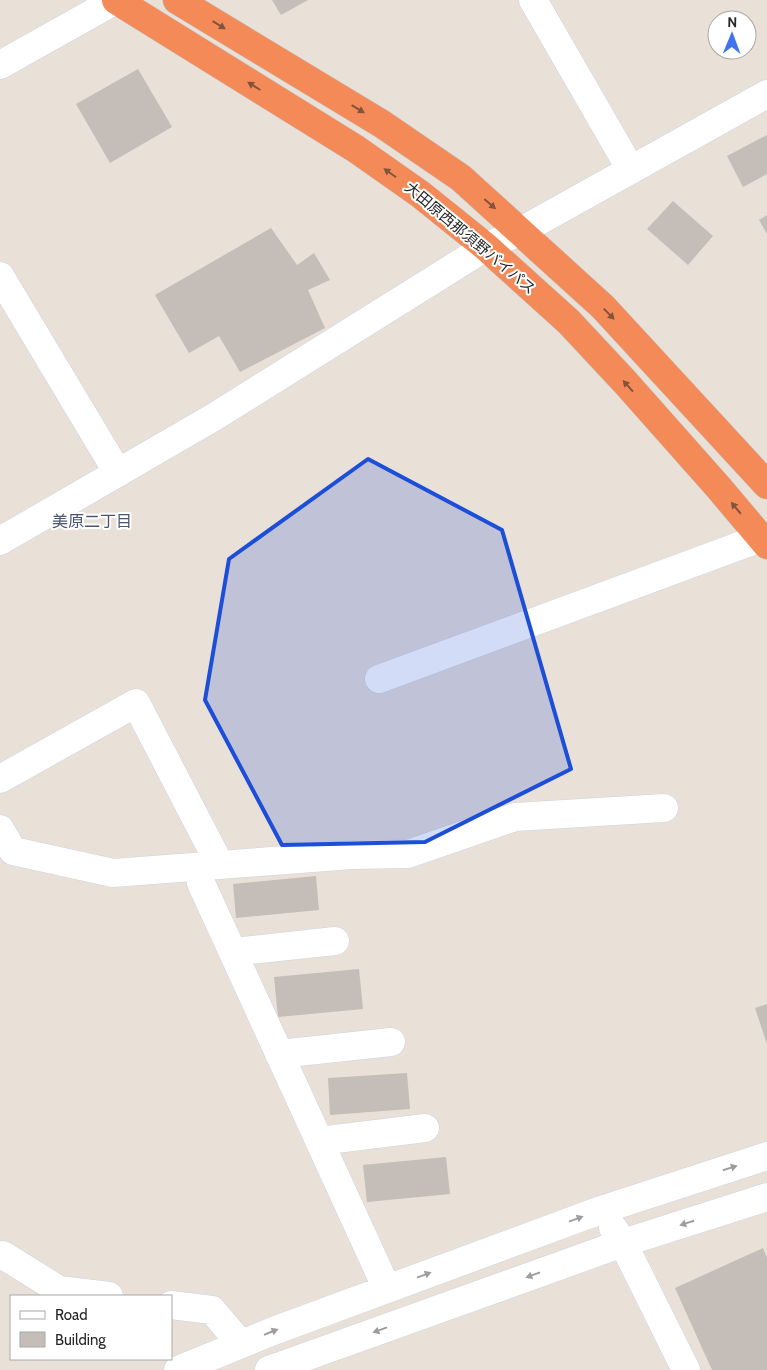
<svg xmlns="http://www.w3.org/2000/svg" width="767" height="1370" viewBox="0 0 767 1370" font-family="Cabin,'Noto Sans JP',sans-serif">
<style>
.building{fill:#c4bdb8}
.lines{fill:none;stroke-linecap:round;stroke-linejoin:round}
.minor-casing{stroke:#ced3df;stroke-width:29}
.highway-casing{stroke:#c2c2c2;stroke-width:29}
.minor{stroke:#fff;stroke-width:28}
.highway{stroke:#f48a58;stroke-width:28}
.oneway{fill:#83533c}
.oneway2{fill:#9d9d9d}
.marked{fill:#1d4ed8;fill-opacity:0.2;stroke:#1d4ed8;stroke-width:4;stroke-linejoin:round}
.labels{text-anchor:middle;stroke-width:4;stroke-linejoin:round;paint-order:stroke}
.street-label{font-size:15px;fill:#262626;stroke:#fff}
.neighbourhood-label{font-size:16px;fill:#4a5674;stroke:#fff}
</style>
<rect width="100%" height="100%" fill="#e9e0d8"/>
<path class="building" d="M272 0H308L281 15Z
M138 69 172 127 110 163 76 104Z
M767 135V174L743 187 727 156Z
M673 201 713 236 688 265 647 229Z
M767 215V234L759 220Z
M271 228 297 265 314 253 330 280 308 290 325 328 240 372 219 336 189 353 155 295Z
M316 876 319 910 236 918 233 884Z
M359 969 363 1009 278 1017 274 977Z
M767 1004V1044L755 1008Z
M407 1073 410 1109 330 1115 328 1078Z
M446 1157 450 1194 367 1202 363 1165Z
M763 1248 767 1258V1370H712L675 1288Z"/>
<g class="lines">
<g class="minor-casing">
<path id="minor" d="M533 0 631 170
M0 65 116 0
M0 276 118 473
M0 541 214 417 486 247 521 231 767 94
M379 679 761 538
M0 779 136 703 220 865
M0 829 13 851 113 873 352 855 408 854 515 817 664 808
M201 883 387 1289
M233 952 335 941
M279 1054 391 1042
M319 1141 425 1128
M613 1228 623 1243 686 1370
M3 1255 59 1290 109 1296
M171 1305 212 1310 241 1344
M178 1370 276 1330 601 1210 767 1156
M269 1370 623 1243 767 1197"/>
</g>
<g class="highway-casing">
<path id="highway" d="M116 0 356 149 420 194 486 247 569 322 625 382 719 488 767 545
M177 0 382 124 461 178 603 307 767 485"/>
</g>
<use href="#minor" class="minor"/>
<use href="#highway" class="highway"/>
</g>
<defs><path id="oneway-solid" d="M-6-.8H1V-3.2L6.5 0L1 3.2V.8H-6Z" transform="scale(1.25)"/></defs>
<g class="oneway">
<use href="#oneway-solid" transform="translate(219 25) rotate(31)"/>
<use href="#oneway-solid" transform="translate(254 86) rotate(-148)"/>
<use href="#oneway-solid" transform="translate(358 109) rotate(31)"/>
<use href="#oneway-solid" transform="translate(390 173) rotate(-145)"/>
<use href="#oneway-solid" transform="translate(490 204) rotate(41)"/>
<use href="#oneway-solid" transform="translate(609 314) rotate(46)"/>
<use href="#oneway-solid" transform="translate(628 386) rotate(-132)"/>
<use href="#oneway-solid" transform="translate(736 508) rotate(-130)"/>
</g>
<g class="oneway2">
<use href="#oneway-solid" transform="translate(730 1168) rotate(-18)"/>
<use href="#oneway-solid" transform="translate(576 1219) rotate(-20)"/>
<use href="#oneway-solid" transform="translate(687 1223) rotate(162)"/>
<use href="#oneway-solid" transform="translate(424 1275) rotate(-20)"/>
<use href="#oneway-solid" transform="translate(533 1275) rotate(160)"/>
<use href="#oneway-solid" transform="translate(380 1330) rotate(160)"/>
<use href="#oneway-solid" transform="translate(271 1332) rotate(-22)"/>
</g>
<path class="marked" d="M368 459 502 530 571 769 425 842 282 845 205 700 229 559Z"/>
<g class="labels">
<g class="street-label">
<text transform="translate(470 238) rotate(40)" y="5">大田原西那須野バイパス</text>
</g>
<g class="neighbourhood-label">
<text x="92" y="527">美原二丁目</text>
</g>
</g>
<rect x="10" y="1295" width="162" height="65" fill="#ffffff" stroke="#a8a8a8"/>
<rect x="20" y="1311" width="25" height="8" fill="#ffffff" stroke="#a8a8a8"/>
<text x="55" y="1320" font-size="15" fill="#262626">Road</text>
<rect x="20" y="1332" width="25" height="15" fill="#c4bdb8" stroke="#a8a8a8"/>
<text x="55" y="1345" font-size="15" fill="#262626">Building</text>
<g transform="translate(732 35) rotate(1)"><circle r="24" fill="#ffffff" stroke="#a8a8a8"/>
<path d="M0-4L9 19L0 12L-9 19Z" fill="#4074ee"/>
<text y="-8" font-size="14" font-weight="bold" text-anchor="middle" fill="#262626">N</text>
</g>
</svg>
